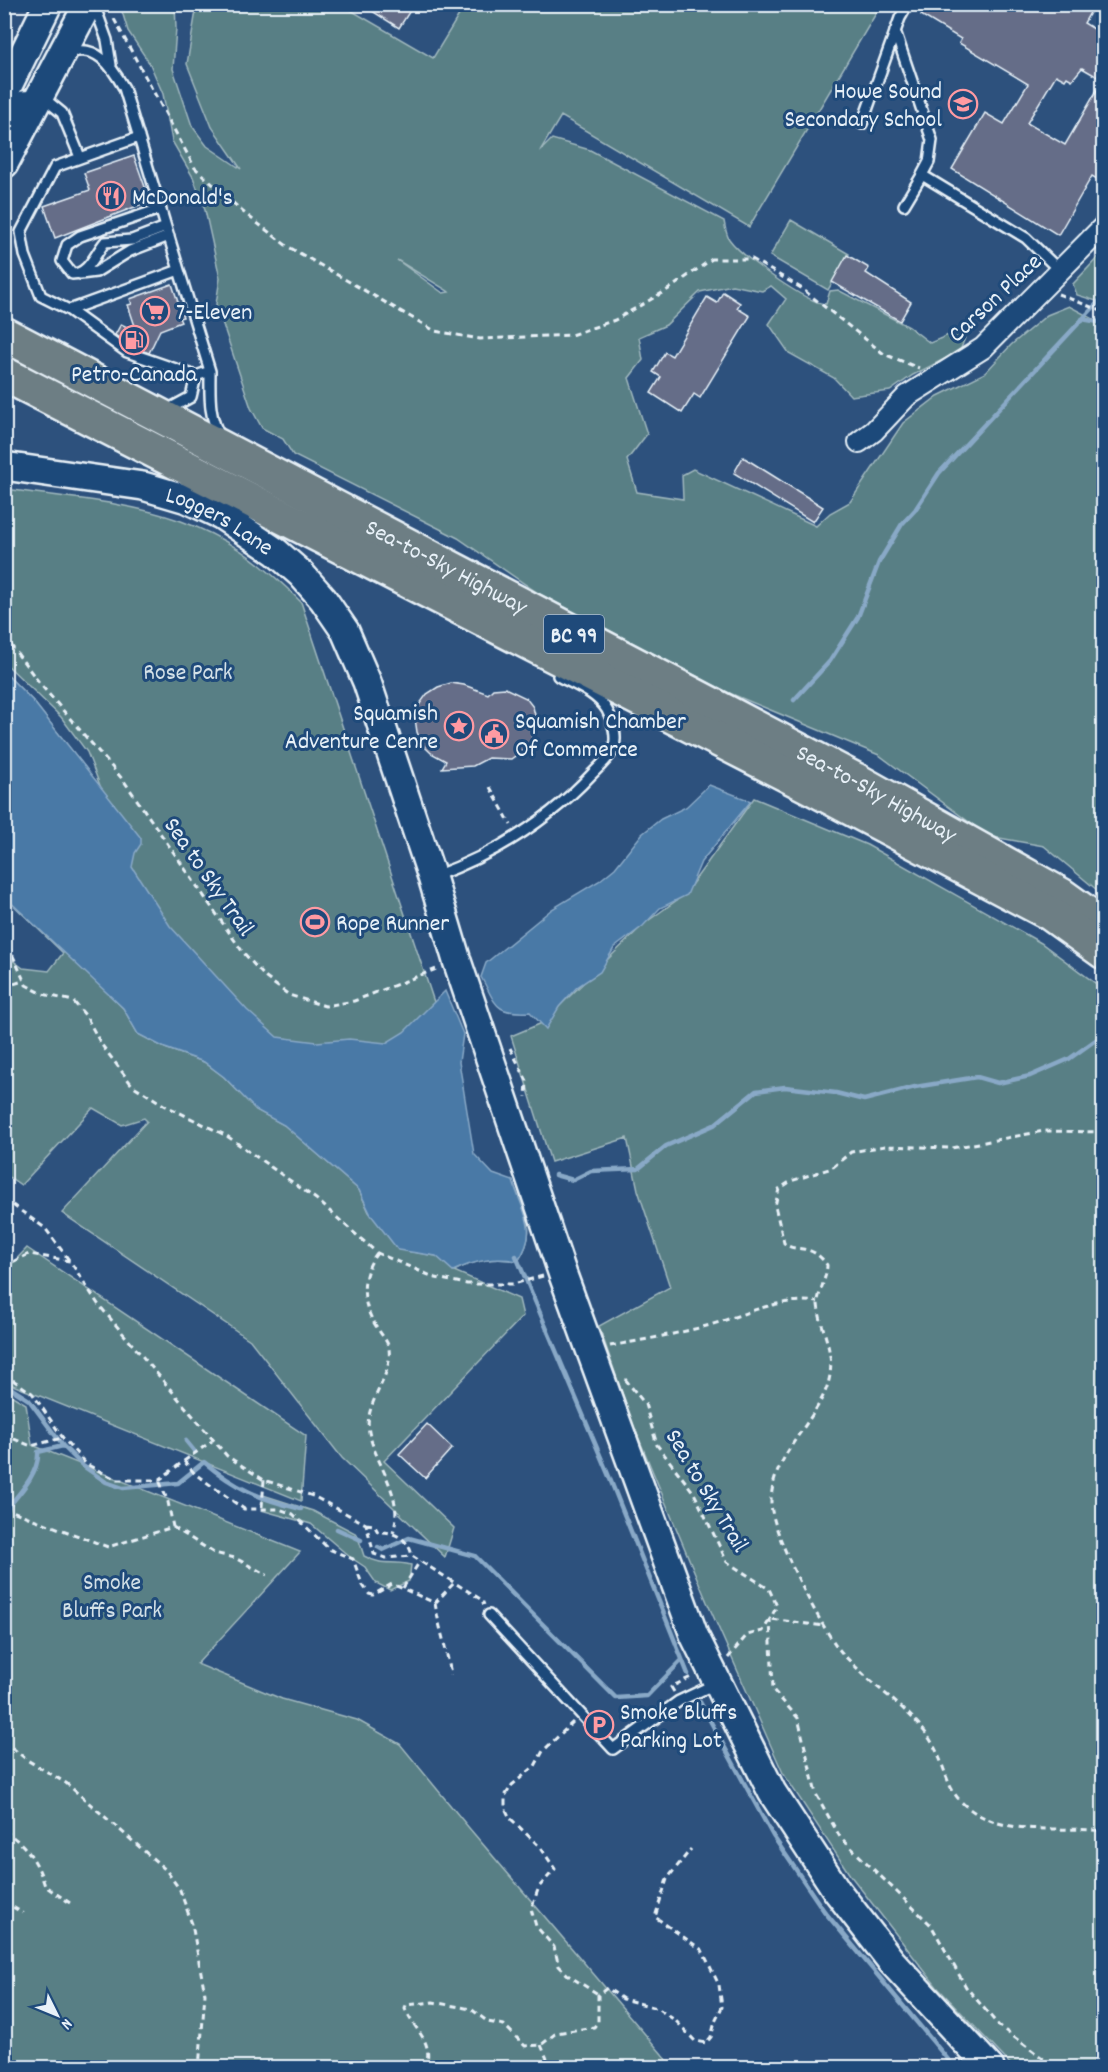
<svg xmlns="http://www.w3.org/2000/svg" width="1108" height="2072" viewBox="0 0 1108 2072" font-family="Dekko,sans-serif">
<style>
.green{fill:#597f85;stroke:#a0b8be;stroke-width:1.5;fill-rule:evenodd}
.water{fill:#4a79a6;stroke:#89a9c7;stroke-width:1.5}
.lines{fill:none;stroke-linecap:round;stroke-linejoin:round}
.stream{stroke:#89a9c7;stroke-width:4.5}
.building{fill:#656d88;stroke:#e8f1f8;stroke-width:1.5;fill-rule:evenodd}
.lane-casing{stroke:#e8f1f8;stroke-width:14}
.street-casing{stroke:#e8f1f8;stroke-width:24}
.secondary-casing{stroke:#e8f1f8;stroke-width:32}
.highway-casing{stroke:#e8f1f8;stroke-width:38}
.path{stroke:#e8f1f8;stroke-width:3;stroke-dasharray:6 4.5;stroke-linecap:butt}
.lane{stroke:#1f4a7a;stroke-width:9}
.street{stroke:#1f4a7a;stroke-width:20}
.secondary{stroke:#1f4a7a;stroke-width:27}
.highway{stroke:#6d7e84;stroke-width:33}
.labels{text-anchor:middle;stroke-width:6;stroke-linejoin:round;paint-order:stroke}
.shield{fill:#1f4a7a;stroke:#acbfd2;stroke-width:1.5}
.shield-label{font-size:22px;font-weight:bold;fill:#e8f1f8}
.poi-label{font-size:24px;fill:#e8f1f8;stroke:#1f4a7a;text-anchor:start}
.street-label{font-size:24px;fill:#e8f1f8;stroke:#1f4a7a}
.park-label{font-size:24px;fill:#d3e0e7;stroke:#1f4a7a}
</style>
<rect width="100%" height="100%" fill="#2d517d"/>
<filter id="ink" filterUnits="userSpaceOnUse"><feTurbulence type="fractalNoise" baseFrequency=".0167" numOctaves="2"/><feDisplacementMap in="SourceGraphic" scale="12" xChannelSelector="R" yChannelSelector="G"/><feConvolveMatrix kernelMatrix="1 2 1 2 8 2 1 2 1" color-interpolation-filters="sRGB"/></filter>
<g filter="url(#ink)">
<path class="green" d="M120 5H175L176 28 173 69 192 126 207 146 241 169 212 127 187 64 197 5H342L433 58 465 5H881L749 227 561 116 540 151 552 139 590 150 724 221C725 226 726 234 729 239 741 256 806 303 826 304L830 291 838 290 909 327 930 343 951 334 966 335 960 351 913 375 890 391 851 396 834 378 789 353 769 324 786 299 771 286 762 291 732 285 700 292 666 325 639 337 643 360 629 378 647 434 627 460 637 492 683 499 682 475 693 469 816 526 830 513 850 502 903 423 938 396 985 373 1011 345 1047 315 1069 306 1103 324V895L1044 846 988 836 879 755 727 692 538 593 458 538 293 455 283 439 262 428 251 408 216 304 220 278 205 210 193 177 172 141 163 94 150 64 128 31ZM397 260 448 291 449 292 443 293Z
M791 220 849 254 828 290 770 256Z
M1103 252V303L1077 295 1073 284Z
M5 489C129 506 208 505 301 602L437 1011 383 1049H275L180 948 4 672 33 701 101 788 87 752 61 717 5 663Z
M4 739 94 979 123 1008 138 1034 165 1048 204 1062 224 1077 256 1110 284 1125 359 1190 369 1212 406 1251 436 1256 515 1188C527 1216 537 1233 518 1261 494 1257 476 1260 454 1271L519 1299 523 1316 384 1461 454 1528 445 1557 342 1458 250 1340 62 1213 147 1121 144 1118 122 1125 93 1108 21 1185 5 1174 4 954 23 968 49 971 63 953 5 897Z
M754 798 867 845 1041 943 1103 989V2067H1013L937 1987 850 1875 783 1773 707 1602 632 1422 599 1326 670 1287 638 1190 627 1138 551 1162 511 1036 542 1023 645 923 684 895Z
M27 1248 306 1436 301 1501 5 1382V1271Z
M4 1391 26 1404 32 1445 300 1552 197 1664 282 1699 357 1720 400 1744 469 1828 673 2067H5Z
M263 1495 313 1511 357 1534 364 1556C384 1567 390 1560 411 1565L409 1581 390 1590 376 1583 365 1567 350 1557 311 1524 261 1510Z"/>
<path class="water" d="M4 672 33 701 141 838V844L135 853 132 867 170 926 247 1010 277 1037 317 1042 349 1039 386 1043 404 1032 445 991 463 1034 459 1062 474 1154 493 1174 513 1181C522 1212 540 1229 518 1261 494 1257 476 1260 453 1271L436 1256 398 1250 371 1215 359 1190 284 1125 256 1110 224 1077 204 1062 165 1048 138 1034 123 1008 5 897Z
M709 785 751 801 701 862 687 895 660 908 643 926 614 948 600 972 577 987 559 1007 546 1029 530 1012C494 1014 497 1005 481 977L486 963 552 909 599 881 615 868 642 834 661 819 686 807Z"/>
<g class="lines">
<path class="stream" d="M1082 319 1104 323
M794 700 830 661 858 617 879 562 902 524 915 510 939 473 1104 296
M555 1175 573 1180 591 1171 638 1169 666 1146 714 1125 756 1091 785 1087 836 1093 864 1100 915 1087 977 1077 998 1083 1030 1076 1069 1059 1104 1034
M516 1256 608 1474 688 1674
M4 1384 29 1400 63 1446 83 1466 106 1482 123 1488 178 1483 204 1462C236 1489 260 1499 301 1509
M186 1441 195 1452
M4 1512C17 1496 40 1473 38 1452L63 1446
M337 1529 361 1540
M378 1547 383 1550 409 1538 475 1556 616 1698 647 1696 682 1660
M700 1702 773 1836 824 1911 955 2068"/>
</g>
<path class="building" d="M361 4H404L411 9 399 28Z
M927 4H1095L1084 23 1104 35V183L1092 176 1058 235 952 169 985 113 1004 124 1028 84 959 43 961 39 921 15ZM1082 68 1103 80 1065 145 1027 123 1056 75 1065 80 1067 77 1072 80Z
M134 156 150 201 55 238 44 206 90 190 84 173Z
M847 255 869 268 866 273 911 302 900 321 832 282Z
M172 284 183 317 179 318 181 322 160 330 149 353 130 346 115 335 121 324 137 332 128 305 132 304 130 299Z
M723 292 740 303 737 308 750 316 700 398 694 394 682 413 651 393 661 377 653 372 665 352 672 356 707 297 717 303Z
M743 457 823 507 813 522 734 473Z
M451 683 464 685 488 694 493 689 505 688 526 698 533 707 537 723 530 745 511 759 488 758 473 766 442 768 446 761 431 753 422 744 417 732 415 718 419 705 427 694 438 687Z
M427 1424 452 1448 425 1478 399 1454Z"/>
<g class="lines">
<g class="lane-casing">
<path id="lane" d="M94 4 107 40 111 65
M895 31 932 140 929 162 922 175
M69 53C97 43 112 67 124 88L179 270
M862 124 900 18 908 4
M4 127 22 96 40 95 62 113 80 157
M904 205 922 175 1026 238 1059 270
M160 209 80 236 67 245 62 261 72 274C89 274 95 254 105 242L132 240 166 227
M80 274 96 272 130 251 169 236
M69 310 179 270 210 371 196 376 127 352 69 310 41 296 25 255 21 232 55 167 139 137
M210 371C210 393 208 418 221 437
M167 410 191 397 196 376
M435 876C495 854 548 821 592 774 599 767 608 759 613 750 618 738 613 721 607 710 597 693 575 685 558 676
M489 1615 613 1749 679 1701 715 1684"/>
</g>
<g class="street-casing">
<path id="street" d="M859 442 874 431 907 396 983 348 1104 226"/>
</g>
<g class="secondary-casing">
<g id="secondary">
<path d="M4 94 48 4"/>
<path d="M4 164 88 4"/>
<path id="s1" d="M4 466 143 486 187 499 221 515 276 552 301 574 323 599 345 631 367 682 432 877 457 961 563 1275 694 1635 772 1792 837 1891 892 1962 990 2068"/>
</g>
</g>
<g class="highway-casing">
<g id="highway">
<path id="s2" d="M4 334 854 779 1061 895 1104 926"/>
<path d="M4 374 809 786 1051 914 1104 952"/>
</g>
</g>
<path class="path" d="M114 19 195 168 243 212 287 246 435 331 480 339 571 335 615 320 669 289 712 259H752L801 288 884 354 919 368
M1058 294 1104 312
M4 636 41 685 124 781 242 951 266 978 289 995 325 1006 354 1001 439 968
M490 787 511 825
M4 936 26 985 43 994 73 1001 86 1016 101 1044 132 1085 164 1105 227 1136 316 1199 377 1253 436 1278 467 1284H513L543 1276
M4 987 23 981
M510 1048 527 1081 526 1097
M1104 1132 1044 1131 952 1148 885 1146 851 1152 832 1168 791 1181 779 1189 775 1206 784 1243C796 1254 810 1241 827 1265 827 1278 817 1295 818 1304 821 1335 840 1357 825 1392 809 1428 772 1459 771 1501 770 1531 819 1623 838 1648 844 1656 853 1664 860 1671 883 1694 914 1713 931 1741 951 1774 942 1796 983 1817 1019 1835 1064 1826 1104 1831
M4 1199 45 1228 69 1260
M377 1253C359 1277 361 1305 378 1329 382 1336 388 1341 389 1349 393 1378 363 1403 369 1432 376 1466 405 1496 393 1533
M4 1266 29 1254 70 1261 98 1304 227 1456 264 1480 313 1496 366 1524 374 1554 386 1558 412 1556 482 1600 484 1605
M610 1346C643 1340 677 1334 710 1325 747 1314 778 1297 818 1302
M4 1374 32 1393 63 1438 86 1464 117 1480H159L184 1461 195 1474 244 1509H279L293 1514 329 1549 353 1559 362 1584 369 1594 373 1595 392 1584 435 1603 454 1583
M625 1379 645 1404 657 1445 694 1493 727 1562 769 1589 777 1606 770 1619 773 1690 798 1718 816 1794 840 1837 931 1925 966 1987 999 2026 1056 2068
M4 1435 31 1446 62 1438
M184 1461 212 1441
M262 1507 264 1480
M4 1508 108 1547 173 1527 168 1502 159 1480
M366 1524 374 1525 378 1532C394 1531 409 1539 412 1556
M173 1527 214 1553 235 1558 267 1575
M403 1588 420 1561
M435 1603C439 1628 447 1650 451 1675
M728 1658 747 1635 763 1631 770 1619 824 1626
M674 1692 671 1687 693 1676
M573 1722 543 1751 535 1766 512 1785 505 1796V1808L510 1818 541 1848 555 1869 539 1887 531 1909 536 1926 554 1947 559 1966 569 1976 598 1994
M4 1741 27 1760 66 1783 166 1870 180 1890 192 1924 205 1994 199 2068
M4 1831C27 1845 37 1861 45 1886L73 1905
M4 1902 23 1913
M541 2045 551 2068
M425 2068C435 2041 415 2032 405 2009L406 2005 433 2002 471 2009 488 2022 504 2025 525 2046 541 2045 556 2033 594 2027 598 2022V1995L607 1988 623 1999 657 2008 676 2021 695 2041 706 2043 711 2037 715 2022 722 2007 719 1985 702 1950 655 1917 667 1879 691 1849"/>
<use href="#lane" class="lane"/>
<use href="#street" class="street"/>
<use href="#secondary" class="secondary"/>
<use href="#highway" class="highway"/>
</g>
</g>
<defs>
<g id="school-ring" transform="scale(1.5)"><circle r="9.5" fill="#1f4a7a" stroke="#ff9aa2" stroke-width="1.5"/><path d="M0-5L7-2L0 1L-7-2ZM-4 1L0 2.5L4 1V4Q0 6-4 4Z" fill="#ff9aa2"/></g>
<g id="restaurant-ring" transform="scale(1.5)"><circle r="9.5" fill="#1f4a7a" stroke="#ff9aa2" stroke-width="1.5"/><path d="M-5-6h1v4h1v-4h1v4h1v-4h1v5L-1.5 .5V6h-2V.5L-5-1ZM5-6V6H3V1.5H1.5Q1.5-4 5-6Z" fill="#ff9aa2"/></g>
<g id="supermarket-ring" transform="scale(1.5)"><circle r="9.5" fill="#1f4a7a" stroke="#ff9aa2" stroke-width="1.5"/><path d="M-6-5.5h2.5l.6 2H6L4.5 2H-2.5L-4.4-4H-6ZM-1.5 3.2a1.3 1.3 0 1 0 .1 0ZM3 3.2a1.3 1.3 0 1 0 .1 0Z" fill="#ff9aa2"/></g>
<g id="fuel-ring" transform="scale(1.5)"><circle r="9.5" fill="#1f4a7a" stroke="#ff9aa2" stroke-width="1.5"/><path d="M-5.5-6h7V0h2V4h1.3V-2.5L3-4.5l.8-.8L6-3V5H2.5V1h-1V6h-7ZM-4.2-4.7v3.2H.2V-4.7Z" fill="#ff9aa2"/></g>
<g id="sight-ring" transform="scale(1.5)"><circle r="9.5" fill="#1f4a7a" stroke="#ff9aa2" stroke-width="1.5"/><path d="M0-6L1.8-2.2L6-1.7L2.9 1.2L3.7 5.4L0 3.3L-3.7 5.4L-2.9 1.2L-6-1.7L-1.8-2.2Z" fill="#ff9aa2"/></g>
<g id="civic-ring" transform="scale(1.5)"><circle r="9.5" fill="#1f4a7a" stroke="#ff9aa2" stroke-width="1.5"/><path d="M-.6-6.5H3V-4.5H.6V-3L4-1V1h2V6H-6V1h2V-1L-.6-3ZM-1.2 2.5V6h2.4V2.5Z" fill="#ff9aa2"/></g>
<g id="stadium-ring" transform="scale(1.5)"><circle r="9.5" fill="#1f4a7a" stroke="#ff9aa2" stroke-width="1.5"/><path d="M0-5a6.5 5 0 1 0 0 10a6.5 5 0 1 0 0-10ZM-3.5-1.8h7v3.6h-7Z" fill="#ff9aa2"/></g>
<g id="parking-ring" transform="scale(1.5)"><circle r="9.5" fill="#1f4a7a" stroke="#ff9aa2" stroke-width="1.5"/><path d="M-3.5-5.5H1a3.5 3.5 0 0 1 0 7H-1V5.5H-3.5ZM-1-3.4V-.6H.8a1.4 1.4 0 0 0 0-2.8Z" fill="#ff9aa2"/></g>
</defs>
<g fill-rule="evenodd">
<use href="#school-ring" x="963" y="104"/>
<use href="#restaurant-ring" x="111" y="196"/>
<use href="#supermarket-ring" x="155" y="311"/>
<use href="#fuel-ring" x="134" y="340"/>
<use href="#sight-ring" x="459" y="726"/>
<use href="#civic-ring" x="494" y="734"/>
<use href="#stadium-ring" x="315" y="922"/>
<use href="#parking-ring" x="599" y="1725"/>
</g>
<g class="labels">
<rect class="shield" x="544" y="615" width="60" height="38" rx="4.5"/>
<g class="shield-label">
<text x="574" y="642">BC 99</text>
</g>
<g class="poi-label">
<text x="942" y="98" text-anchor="end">Howe Sound<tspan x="942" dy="28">Secondary School</tspan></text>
<text x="132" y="204">McDonald's</text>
<text x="176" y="319">7-Eleven</text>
<text x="134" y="381" text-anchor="middle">Petro-Canada</text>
<text x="438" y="720" text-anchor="end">Squamish<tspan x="438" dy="28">Adventure Cenre</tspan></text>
<text x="515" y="728">Squamish Chamber<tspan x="515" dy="28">Of Commerce</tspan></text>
<text x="336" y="930">Rope Runner</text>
<text x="620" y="1719">Smoke Bluffs<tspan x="620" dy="28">Parking Lot</tspan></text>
</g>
<g class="street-label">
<text transform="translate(994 297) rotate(-43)" y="8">Carson Place</text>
<text dy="8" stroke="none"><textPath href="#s1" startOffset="225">Loggers Lane</textPath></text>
<text dy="8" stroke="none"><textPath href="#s2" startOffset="500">Sea-to-Sky Highway</textPath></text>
<text dy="8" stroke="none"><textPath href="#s2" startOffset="986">Sea-to-Sky Highway</textPath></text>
<text transform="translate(210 876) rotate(55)" y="8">Sea to Sky Trail</text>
<text transform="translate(708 1490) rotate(59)" y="8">Sea to Sky Trail</text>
</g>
<g class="park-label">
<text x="188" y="679">Rose Park</text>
<text x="112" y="1589">Smoke<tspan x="112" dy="28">Bluffs Park</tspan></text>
</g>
</g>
<rect width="1108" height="2072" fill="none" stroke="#1f4a7a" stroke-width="24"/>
<rect x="12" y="12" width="1084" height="2048" fill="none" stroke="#e8f1f8" stroke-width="2" filter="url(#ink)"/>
<g transform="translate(57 2015) rotate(133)" stroke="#1f4a7a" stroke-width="4.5" paint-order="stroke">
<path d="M0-4.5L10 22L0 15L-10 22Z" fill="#e8f1f8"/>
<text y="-9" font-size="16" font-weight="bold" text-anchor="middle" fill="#e8f1f8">N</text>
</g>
</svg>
